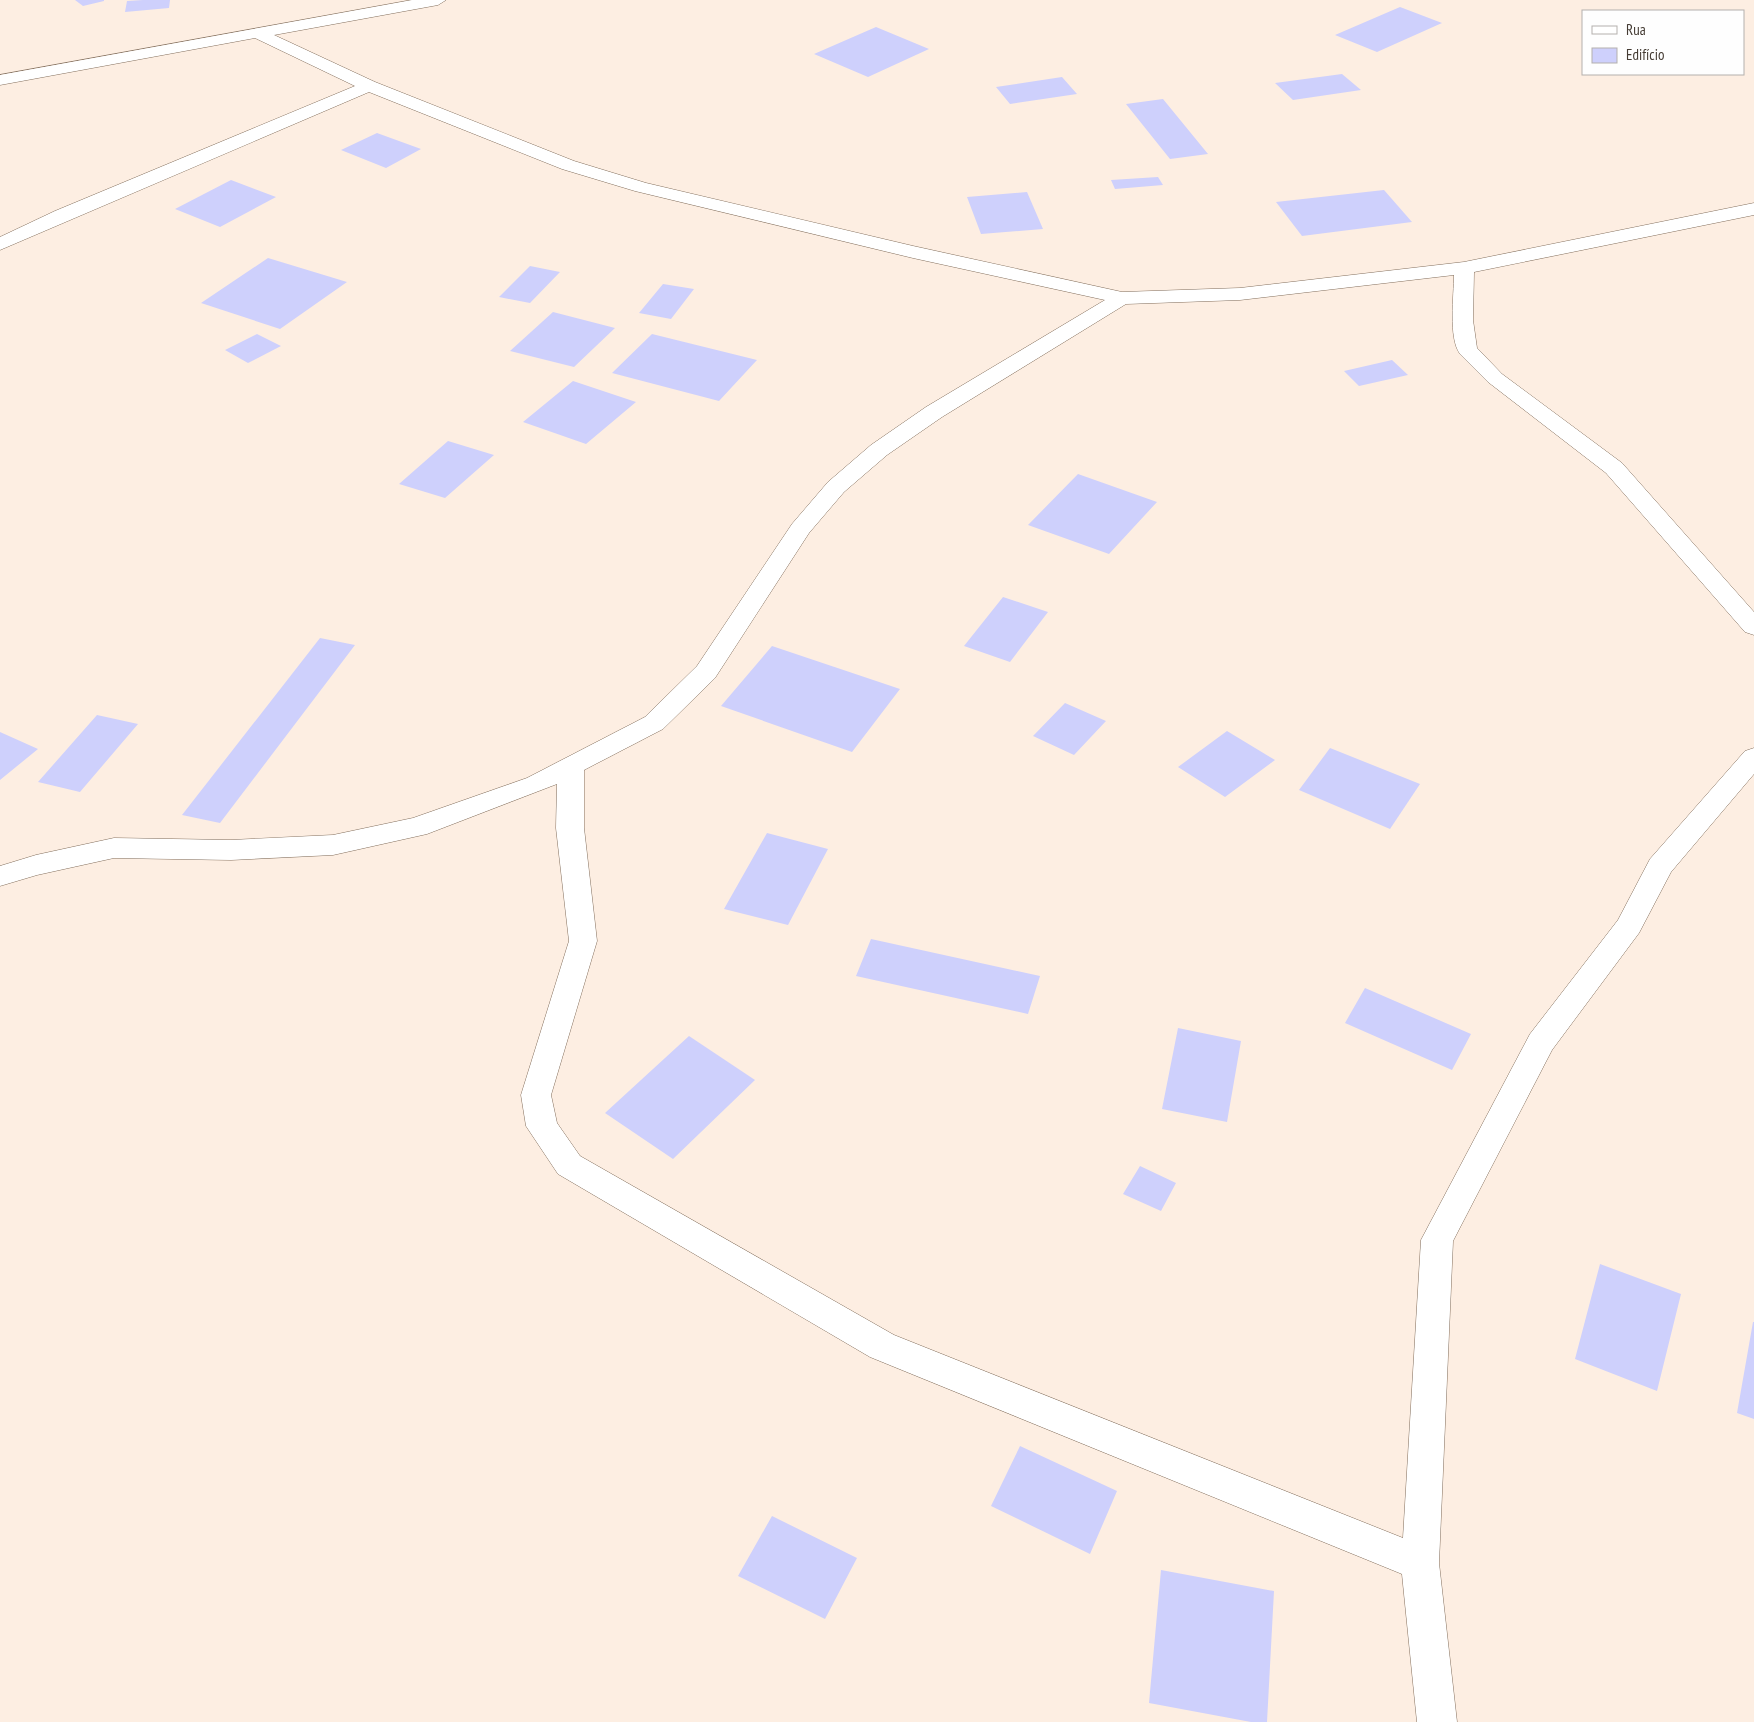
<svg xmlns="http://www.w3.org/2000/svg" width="1754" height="1722" viewBox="0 0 1754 1722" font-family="'PT Sans Narrow',sans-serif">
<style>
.building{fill:#ced0fc}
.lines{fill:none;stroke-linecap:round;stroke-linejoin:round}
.minor-casing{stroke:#836f5d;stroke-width:1}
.minor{fill:#fff;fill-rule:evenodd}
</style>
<rect width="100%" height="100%" fill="#fdeee2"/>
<path class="building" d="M75 0H104V1L83 6Z
M143 0H170L169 8 125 12 127 1Z
M1400 7 1442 23 1377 52 1335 35Z
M876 27 929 49 868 77 814 54Z
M1342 74 1361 90 1293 100 1275 83Z
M1062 77 1077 94 1010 104 996 87Z
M1163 99 1208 154 1170 159 1126 104Z
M377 133 421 149 386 168 341 150Z
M1158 177 1163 185 1115 189 1111 180Z
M231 180 276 197 220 227 175 209Z
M1384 190 1412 222 1302 236 1276 202Z
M1027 192 1043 229 981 234 967 197Z
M268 258 347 282 280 329 201 303Z
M530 266 560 272 530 303 499 297Z
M663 284 694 289 671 319 639 313Z
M553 312 615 328 574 367 510 351Z
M257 334 281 346 248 363 225 350Z
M652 334 757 360 719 401 612 373Z
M1392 360 1408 375 1359 386 1344 371Z
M573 381 636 402 586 444 523 422Z
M448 441 494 455 445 498 399 484Z
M1078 474 1157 502 1109 554 1028 525Z
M1003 597 1048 612 1010 662 964 646Z
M320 638 355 645 220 823 182 815Z
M772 646 900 689 852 752 721 706Z
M1065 703 1106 721 1074 755 1033 736Z
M97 715 138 724 80 792 38 782Z
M1227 731 1275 760 1225 797 1178 767Z
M0 732 38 749 0 780Z
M1330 748 1420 784 1390 829 1299 790Z
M767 833 828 849 788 925 724 909Z
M871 939 1040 976 1028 1014 856 976Z
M1365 988 1471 1034 1452 1070 1345 1023Z
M1178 1028 1241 1041 1227 1122 1162 1109Z
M689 1036 755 1080 673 1159 605 1113Z
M1140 1166 1176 1183 1161 1211 1123 1194Z
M1600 1264 1681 1294 1657 1391 1575 1359Z
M1753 1322H1754V1419L1737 1413Z
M1020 1446 1117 1491 1090 1554 991 1506Z
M772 1516 857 1558 825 1619 738 1576Z
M1161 1570 1274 1591 1267 1722H1251L1149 1703Z"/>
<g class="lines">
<g class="minor-casing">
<path id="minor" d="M412 0H446L438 5 274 35 375 82 574 161 646 183 913 246 1122 292 1240 288 1464 262 1754 203V215L1474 272 1473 320 1477 348 1502 374 1622 463 1754 612V635L1745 632 1606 473 1488 382 1460 354C1448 338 1454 295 1454 275L1240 300 1126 304 942 417 887 455 844 492 809 533 715 678 663 729 584 770V828L597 941 551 1095 557 1123 580 1156 894 1335 1403 1538 1421 1240 1530 1034 1618 920 1650 859 1745 751 1754 748V774L1671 872 1639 933 1552 1050 1453 1241 1439 1563 1457 1722H1417L1402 1574 870 1357 558 1174 526 1126 521 1095 569 941 556 828 557 784 427 834 333 855 231 860 114 858 37 875 0 886V866L36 855 114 838 231 840 333 835 413 818 527 778 645 717 697 666 792 524 828 482 871 445 926 407 1105 300 913 258 635 191 562 169 369 92 0 250V237L55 211 355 86 255 38 0 85V75Z"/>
</g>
<use href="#minor" class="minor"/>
</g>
<rect x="1582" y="10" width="162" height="65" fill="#fefefe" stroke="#b4b0ad"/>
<rect x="1592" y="26" width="25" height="8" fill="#ffffff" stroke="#b4b0ad"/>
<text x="1626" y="35" font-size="15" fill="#443b33">Rua</text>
<rect x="1592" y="48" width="25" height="15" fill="#ced0fc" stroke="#b4b0ad"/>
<text x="1626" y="60" font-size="15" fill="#443b33">Edifício</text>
</svg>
